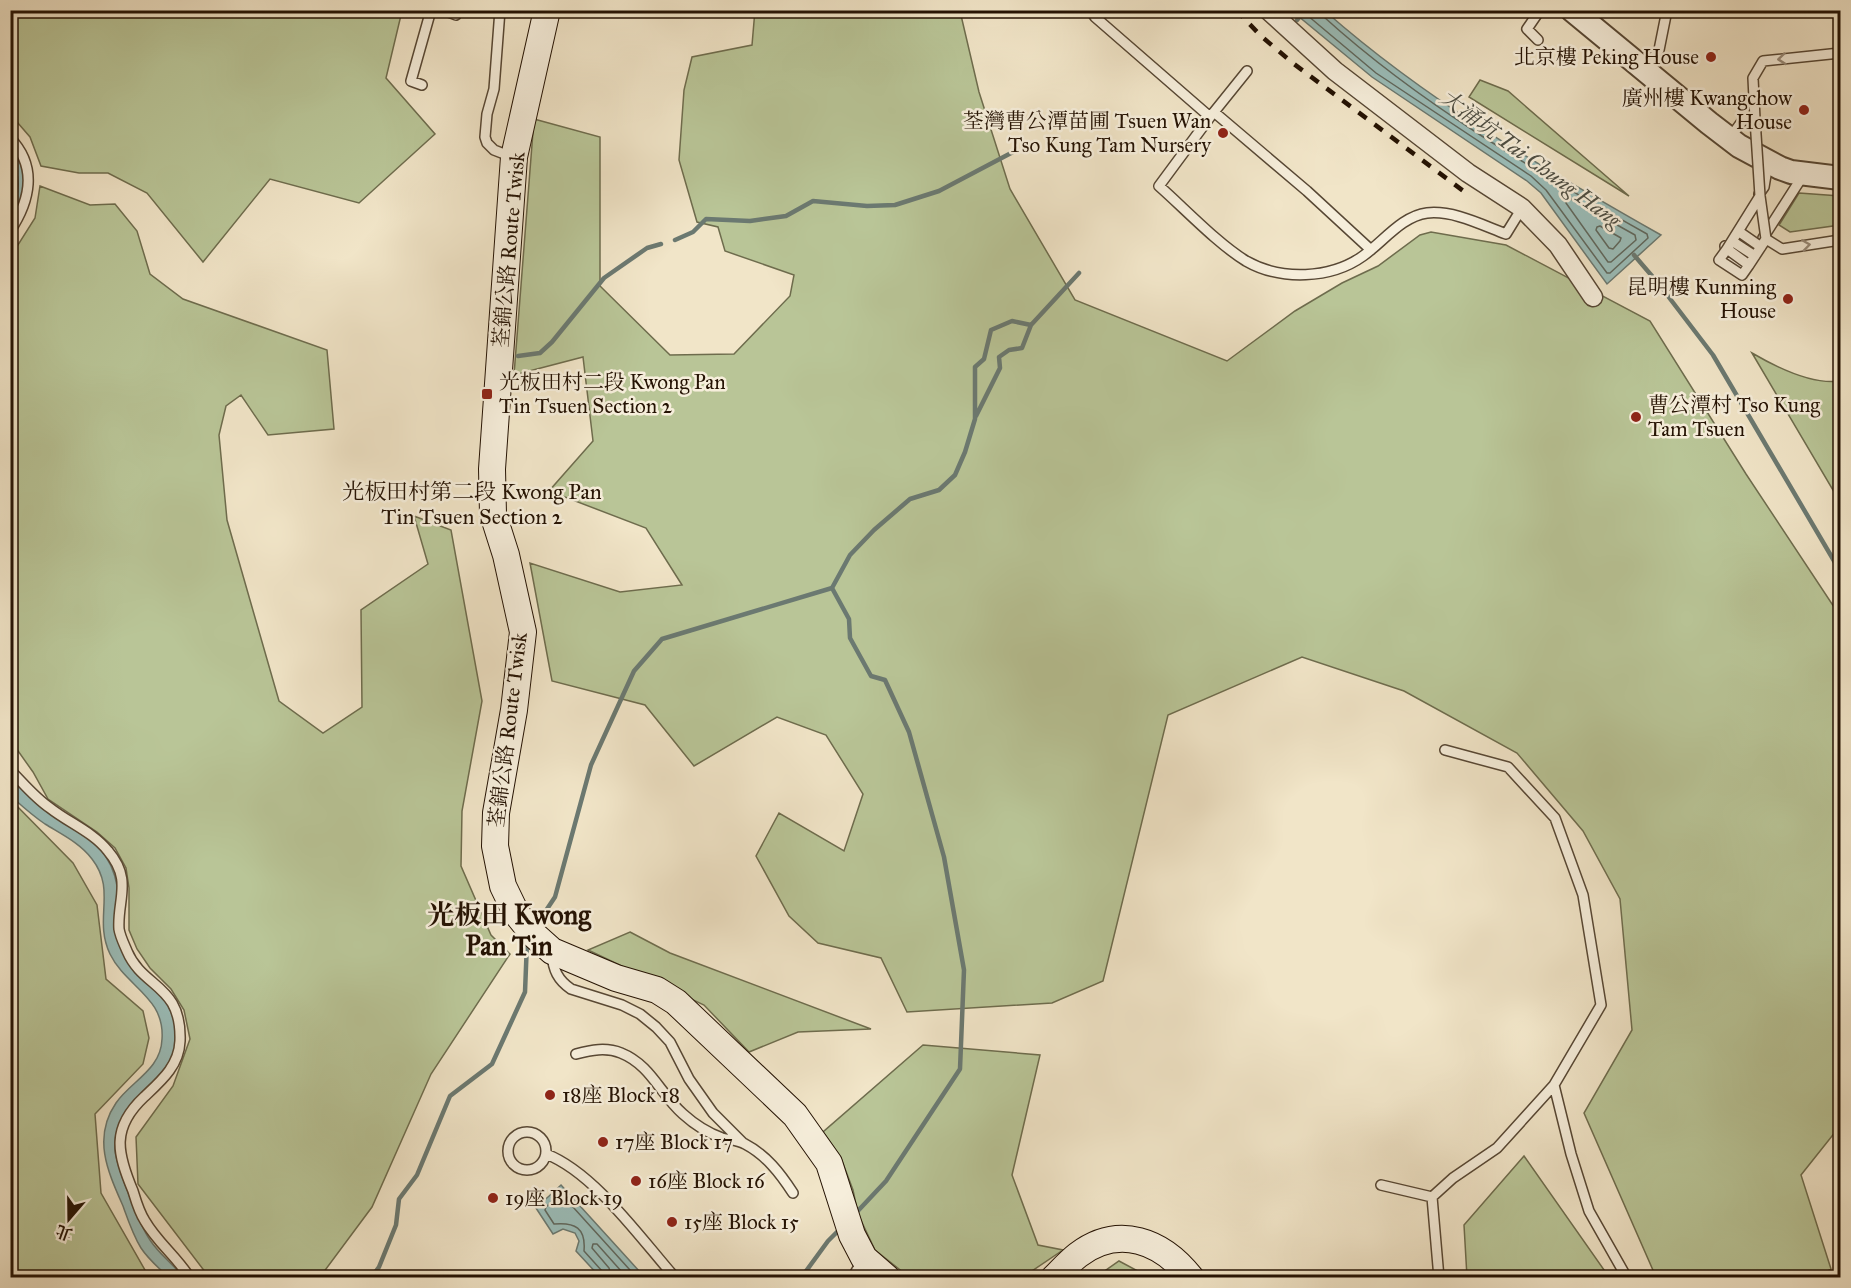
<svg xmlns="http://www.w3.org/2000/svg" width="1851" height="1288" viewBox="0 0 1851 1288" font-family="'IM FELL Great Primer','Noto Serif TC',serif">
<style>
.green{fill:#b9c597;stroke:#6e6c4d;stroke-width:1.5}
.water{fill:#9bbeba;stroke:#6b7971;stroke-width:1.5}
.lines{fill:none;stroke-linecap:round;stroke-linejoin:round}
.shore{stroke:#60685e;stroke-width:1.5}
.stream{stroke:#6b7971;stroke-width:4.5}
.service-casing{stroke:#574734;stroke-width:12}
.minor-casing{stroke:#574734;stroke-width:21}
.tertiary-casing{stroke:#574734;stroke-width:26}
.secondary-casing{stroke:#241203;stroke-width:28}
.service{stroke:#f6eedb;stroke-width:9}
.minor{stroke:#f6eedb;stroke-width:18}
.tertiary{stroke:#f6eedb;stroke-width:22}
.secondary{stroke:#f6eedb;stroke-width:26}
.rail{stroke:#241203;stroke-width:4.5;stroke-dasharray:10 10;stroke-linecap:butt}
.service-bridge-casing{stroke:#574734;stroke-width:12;stroke-linecap:butt}
.service-bridge{stroke:#f6eedb;stroke-width:9}
.oneway{stroke:#988b7a}
.poi-dot{fill:#8f2418;stroke:#f6eedb;stroke-width:2}
.labels{text-anchor:middle;stroke-width:5;stroke-linejoin:round;paint-order:stroke}
.poi-label{font-size:21px;fill:#241203;stroke:#f6eedb;text-anchor:start}
.street-label{font-size:21px;fill:#241203;stroke:#f6eedb}
.water-label{font-size:22px;font-style:italic;fill:#4e4e43;stroke:#f6eedb}
.neighbourhood-label{font-size:22px;fill:#241203;stroke:#f6eedb}
.district-label{font-size:27px;font-weight:bold;fill:#241203;stroke:#f6eedb}
</style>
<rect width="100%" height="100%" fill="#f1e5c8"/>
<filter id="stains"><feTurbulence type="fractalNoise" baseFrequency=".00333" numOctaves="4"/><feColorMatrix values="0 0 0 0 .2 0 0 0 0 .09 0 0 0 0 .02 0 0 0 .5 -.17"/></filter>
<radialGradient id="worn" r=".72"><stop offset=".6" stop-color="#630" stop-opacity="0"/><stop offset="1" stop-color="#630" stop-opacity=".3"/></radialGradient>
<path class="green" d="M755 10 960 11 979 92 1010 189 1075 300 1227 361 1295 311 1342 283 1378 266 1420 235 1431 232 1506 245 1650 321 1746 474 1840 616V1126L1801 1175 1831 1269 1818 1277H1656L1584 1113 1632 1030 1620 899 1583 831 1517 753 1404 691 1302 657 1168 715 1103 981 1052 1003 907 1012 881 958 818 943 789 916 756 856 779 813 844 851 863 794 826 735 777 717 694 766 645 705 552 681 530 563 620 592 682 585 646 528 549 491 593 441 583 357 514 375 534 119 600 137V286L670 355 734 354 790 296 794 275 725 251 718 227 697 222 679 160 684 90 692 57 752 45Z
M10 11H402L386 78 435 134 359 203 270 179 203 262 147 193 108 173H79L41 166 30 137 11 115Z
M1480 80 1508 91 1629 196 1469 97Z
M40 186 90 205 115 204 137 231 150 274 183 299 327 350 334 429 268 435 241 395 226 406 219 435 227 520 279 701 323 733 362 707 361 610 428 564 414 516 451 530 482 701 462 811 461 866 491 935 510 954 431 1074 372 1207 320 1277H209L138 1184 136 1137 173 1086 190 1039 184 1010 171 989 150 968 137 949 129 930V888L126 868 115 848 97 832 48 799 33 772 11 741V256L35 218Z
M1799 193 1840 196V225L1790 232 1779 225Z
M1752 353C1776 367 1813 385 1840 381V502Z
M11 800 73 863 97 905 106 979 143 1011 149 1038 143 1064 95 1114 101 1193 149 1277H11Z
M630 932 670 953 871 1029 798 1032 749 1052 704 1005 588 950Z
M923 1045 1040 1055 1012 1175 1038 1245 1063 1250 1023 1277H909L875 1250 858 1214 853 1190 841 1158 823 1132Z
M1524 1156 1609 1277H1467L1464 1225Z
M1119 1261 1149 1277H1096Z"/>
<path class="water" d="M1292 11H1325C1427 101 1543 168 1661 235L1607 284 1541 193 1527 181 1372 77Z
M11 143C31 179 25 189 11 225Z
M10 776C22 790 36 803 50 814 68 827 93 836 105 855 114 869 119 885 118 903 117 910 114 918 115 925 116 957 144 978 165 999 209 1079 109 1087 115 1151 117 1167 140 1226 150 1240 159 1254 173 1264 183 1277H168C159 1268 148 1259 141 1248 133 1235 128 1220 123 1206 108 1172 92 1138 116 1103 131 1081 161 1070 162 1039 165 997 126 987 110 954 93 918 117 891 92 859 80 843 61 834 45 824 33 816 23 807 13 798L11 794Z
M561 1185 640 1272 634 1277H600L576 1251 579 1241 575 1233 563 1229 553 1234 536 1208Z"/>
<g class="lines">
<path class="shore" d="M1301 10 1376 73 1531 176 1546 190 1607 273H1610L1648 238 1647 234C1534 170 1421 105 1324 17L1322 10
M10 153C20 173 21 194 10 214
M1566 199 1569 198 1635 235 1636 240 1611 262H1608L1566 203Z
M1600 226 1621 238 1620 241 1613 249 1609 248 1596 230 1597 227Z
M604 1278 602 1271 584 1251C586 1228 575 1222 554 1224L545 1210 546 1207 559 1195 563 1196 630 1270V1278
M612 1278 609 1268 592 1248 593 1244H597L622 1272 623 1278"/>
<path class="stream" d="M1297 20 1305 10
M675 240 693 232 706 219 750 221 786 216 813 201 867 206 895 205 939 191 1013 152
M1634 255 1658 283 1713 355 1840 571
M518 356 540 353 552 342 604 278 647 248 661 244
M976 416 1000 368 999 357 1009 350 1022 348 1031 325
M832 588 849 619 850 638 871 676 885 680 909 732 944 857 964 970 960 1069 886 1181 855 1214
M537 924 555 897 591 765 634 671 662 639 832 588 850 555 874 530 910 499 939 490 955 475 965 452 975 419V367L984 359 991 330 1012 321 1031 325 1079 273
M1840 1209V1226
M371 1278 379 1267 396 1225 399 1199 417 1175 450 1096 492 1064 525 992 527 942
M801 1278 828 1241 841 1228"/>
<g class="service-casing">
<path id="service" d="M443 10 456 15
M500 10 494 89 487 114 485 137 487 143 494 150 512 157
M1090 10 1095 17 1210 117
M1538 40 1527 29 1540 10
M1643 70 1659 50 1667 10
M1247 71 1210 117 1159 186C1184 208 1218 244 1246 261 1281 281 1331 279 1363 256 1383 242 1402 216 1427 213 1453 210 1482 225 1506 234L1522 208
M422 85 411 81 431 10
M1214 112 1307 191 1371 250
M1755 119 1753 78 1763 61 1840 53
M10 138C38 167 30 201 10 231
M1730 138 1743 120
M1759 194 1764 187 1768 163
M1763 238 1804 174
M1725 246 1727 256 1740 264 1747 262 1749 259
M10 770C23 783 35 798 50 808 69 823 93 832 108 851 133 880 117 900 119 929 120 936 124 944 127 951 143 989 182 984 180 1041 179 1066 161 1081 144 1097 111 1128 117 1153 133 1191 136 1201 139 1212 145 1221 157 1242 177 1257 190 1278
M552 954C553 970 558 980 571 989L622 1005 640 1014 656 1027 670 1042 689 1079 713 1113 743 1143
M576 1054C591 1050 606 1047 621 1053 651 1065 660 1094 683 1114 694 1124 708 1133 722 1138 730 1140 738 1140 745 1144 766 1155 780 1173 793 1193
M1554 1085 1571 1154 1589 1211 1627 1278
M508 1151a19 19 0 1 1 38 0a19 19 0 1 1-38 0Z
M546 1154C593 1172 639 1236 672 1274V1278
M1381 1185 1432 1197
M852 1278 863 1260
M1439 1278 1432 1197 1453 1178 1497 1148 1554 1085 1601 1005 1583 895 1555 818 1508 767 1445 750"/>
</g>
<g class="minor-casing">
<path id="minor" d="M1268 10 1335 71 1468 173 1522 208 1558 245 1593 297"/>
</g>
<g class="tertiary-casing">
<path id="tertiary" d="M1572 10 1709 123 1739 146 1780 168 1791 172 1840 178"/>
</g>
<g class="secondary-casing">
<path id="secondary" d="M547 10 514 157 492 469 493 514 506 555 523 632 514 710 496 813 495 846 503 886 516 913 533 934 552 951 616 978 657 990 676 1002 795 1115 829 1163 852 1235 864 1258 887 1278
M1054 1278C1062 1270 1069 1262 1078 1255 1119 1224 1162 1241 1191 1278"/>
</g>
<use href="#service" class="service"/>
<use href="#minor" class="minor"/>
<use href="#tertiary" class="tertiary"/>
<use href="#secondary" class="secondary"/>
<path class="rail" d="M1236 10 1261 36 1294 64 1470 196"/>
<g class="service-bridge-casing">
<path id="service-bridge" d="M1755 119 1760 196 1766 239 1782 249 1840 240
M1760 196 1727 249 1749 265 1766 239
M1738 231 1761 247
M1732 241 1755 256
M1727 249 1719 260 1742 275 1749 265"/>
</g>
<use href="#service-bridge" class="service-bridge"/>
</g>
<defs><path id="oneway-chevron" d="M-2-3.5L2.5 0L-2 3.5" fill="none" stroke-width="1.6" stroke-linecap="round" stroke-linejoin="round" transform="scale(1.5)"/></defs>
<g class="oneway">
<use href="#oneway-chevron" transform="translate(1782 59) rotate(174)"/>
<use href="#oneway-chevron" transform="translate(1806 245) rotate(-8)"/>
</g>
<g class="poi-dot">
<circle cx="1711" cy="57" r="6"/>
<circle cx="1804" cy="110" r="6"/>
<circle cx="1223" cy="133" r="6"/>
<circle cx="1788" cy="299" r="6"/>
<rect x="481" y="388" width="12" height="12" rx="3"/>
<circle cx="1636" cy="417" r="6"/>
<circle cx="550" cy="1095" r="6"/>
<circle cx="603" cy="1142" r="6"/>
<circle cx="636" cy="1181" r="6"/>
<circle cx="493" cy="1198" r="6"/>
<circle cx="672" cy="1222" r="6"/>
</g>
<g class="labels">
<g class="poi-label">
<text x="1699" y="64" text-anchor="end">北京樓 Peking House</text>
<text x="1792" y="105" text-anchor="end">廣州樓 Kwangchow<tspan x="1792" dy="24">House</tspan></text>
<text x="1211" y="128" text-anchor="end">荃灣曹公潭苗圃 Tsuen Wan<tspan x="1211" dy="24">Tso Kung Tam Nursery</tspan></text>
<text x="1776" y="294" text-anchor="end">昆明樓 Kunming<tspan x="1776" dy="24">House</tspan></text>
<text x="499" y="389">光板田村二段 Kwong Pan<tspan x="499" dy="24">Tin Tsuen Section 2</tspan></text>
<text x="1648" y="412">曹公潭村 Tso Kung<tspan x="1648" dy="24">Tam Tsuen</tspan></text>
<text x="562" y="1102">18座 Block 18</text>
<text x="615" y="1149">17座 Block 17</text>
<text x="648" y="1188">16座 Block 16</text>
<text x="505" y="1205">19座 Block 19</text>
<text x="684" y="1229">15座 Block 15</text>
</g>
<g class="street-label">
<text transform="translate(509 250) rotate(-85)" y="7">荃錦公路 Route Twisk</text>
<text transform="translate(508 730) rotate(-83)" y="7">荃錦公路 Route Twisk</text>
</g>
<g class="water-label">
<text transform="translate(1531 158) rotate(36)" y="8">大涌坑 Tai Chung Hang</text>
</g>
<g class="neighbourhood-label">
<text x="472" y="499">光板田村第二段 Kwong Pan<tspan x="472" dy="25">Tin Tsuen Section 2</tspan></text>
</g>
<g class="district-label">
<text x="509" y="924">光板田 Kwong<tspan x="509" dy="31">Pan Tin</tspan></text>
</g>
</g>
<rect width="1851" height="1288" fill="none" stroke="#f1e5c8" stroke-width="36"/>
<rect x="12" y="12" width="1827" height="1264" fill="none" stroke="#241203" stroke-width="3"/>
<rect x="18" y="18" width="1815" height="1252" fill="none" stroke="#241203" stroke-width="1.5"/>
<g transform="translate(69 1219) rotate(200)" stroke="#f6eedb" stroke-width="4.5" paint-order="stroke">
<path d="M0-4.5L10 22L0 15L-10 22Z" fill="#241203"/>
<text y="-9" font-size="16" font-weight="bold" text-anchor="middle" fill="#241203">北</text>
</g>
<rect width="100%" height="100%" filter="url(#stains)"/>
<rect width="100%" height="100%" fill="url(#worn)"/>
</svg>
